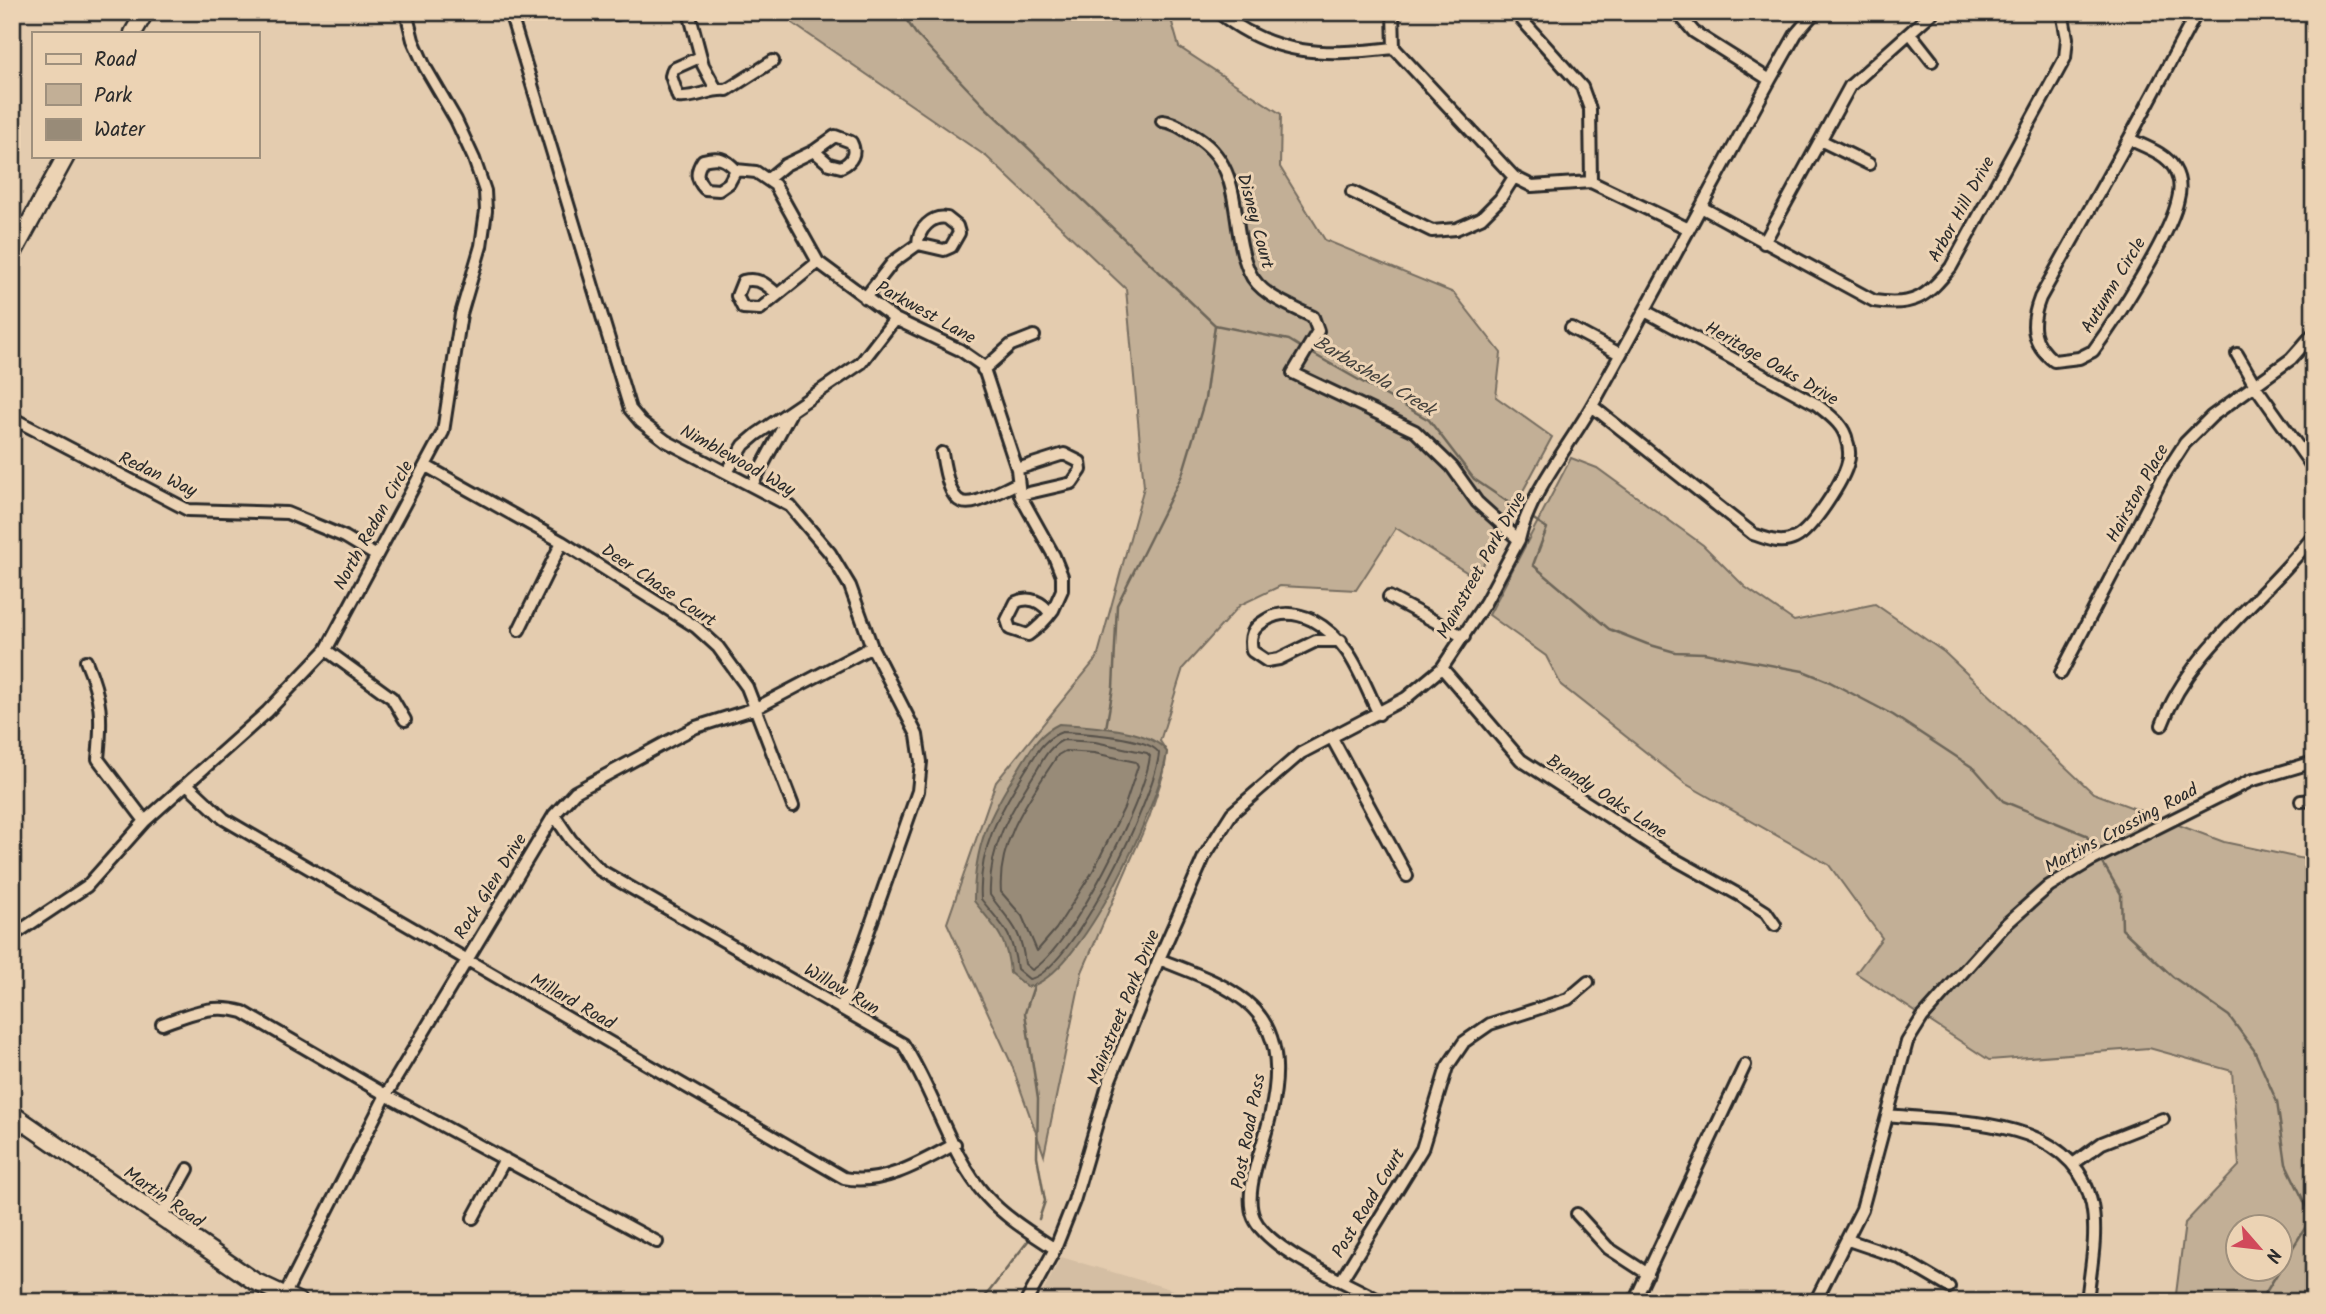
<svg xmlns="http://www.w3.org/2000/svg" width="2326" height="1314" viewBox="0 0 2326 1314" font-family="Kalam,sans-serif">
<style>
.built{fill:#d4bea3}
.green{fill:#c2af96;stroke:#766d60;stroke-width:2;fill-rule:evenodd}
.water{fill:#988b78;stroke:#6c6559;stroke-width:2}
.lines{fill:none;stroke-linecap:round;stroke-linejoin:round}
.shore{stroke:#57514a;stroke-width:2}
.stream{stroke:#6c6559;stroke-width:2.5}
.street-casing{stroke:#2b2b2b;stroke-width:16}
.secondary-casing{stroke:#2b2b2b;stroke-width:21}
.street{stroke:#ecd3b4;stroke-width:10}
.secondary{stroke:#ecd3b4;stroke-width:16}
.labels{text-anchor:middle;stroke-width:6;stroke-linejoin:round;paint-order:stroke}
.street-label{font-size:18px;fill:#2b2b2b;stroke:#ecd3b4}
.water-label{font-size:19px;font-style:italic;fill:#46433e;stroke:#ecd3b4}
</style>
<rect width="100%" height="100%" fill="#e4ccaf"/>
<filter id="ink" filterUnits="userSpaceOnUse"><feTurbulence type="fractalNoise" baseFrequency=".0143" numOctaves="2"/><feDisplacementMap in="SourceGraphic" scale="14" xChannelSelector="R" yChannelSelector="G"/><feConvolveMatrix kernelMatrix="1 2 1 2 8 2 1 2 1" color-interpolation-filters="sRGB"/></filter>
<g filter="url(#ink)">
<path class="built" d="M1061 1257 1177 1291 1195 1302H1038Z"/>
<path class="green" d="M792 12H1169L1179 47 1281 114 1280 167 1325 240 1454 293 1501 353 1496 397 1552 437 1476 578 1396 528 1356 590 1280 586 1240 605 1183 668 1160 741 1167 752 1164 772 1149 818 1082 972 1044 1155 1011 1063 947 923 996 782 1097 658 1144 487 1126 289 987 157 792 23Z
M1571 458 1597 468 1703 545 1745 587 1794 621 1875 604 1944 652 2093 793 2224 842 2314 861V1302H2175L2185 1223 2239 1166 2232 1071 2149 1048 1989 1060 1856 973 1882 938 1829 865 1686 784 1561 685 1546 656 1489 615ZM2238 1226H2280V1268H2238Z"/>
<path class="water" d="M1059 724C1087 726 1151 728 1167 752 1160 803 1080 979 1027 987L1010 973C1007 936 995 928 974 901 974 844 990 814 1019 768 1031 749 1038 734 1059 724Z"/>
<g class="lines">
<path class="shore" d="M1062 732C1082 733 1149 737 1159 753 1156 795 1071 974 1029 979L1017 969C1012 930 1003 927 981 899 978 849 1000 811 1025 771 1036 755 1042 739 1062 732Z
M1063 740 1095 742 1147 753 1150 756C1145 801 1070 949 1032 970L1025 964C1021 927 1010 923 990 895 988 847 1010 812 1035 773 1043 760 1048 747 1063 740Z
M1065 751 1094 753 1136 762 1138 766 1124 808 1093 871 1056 929 1037 951 1022 916 1001 892C997 840 1031 796 1058 755Z"/>
<path class="stream" d="M901 12 916 34 983 105 1215 325 1289 340 1302 348
M1308 351 1429 420 1474 479 1524 513
M1529 516 1547 528 1533 565 1609 629 1647 644 1675 652 1704 653 1803 671 1830 682 1893 715 1975 769 2003 801 2086 835 2097 852
M1106 728 1113 688 1117 605 1182 475 1205 399 1215 325
M2100 858 2121 894 2122 929 2173 977 2229 1016 2254 1050 2277 1102 2286 1164 2314 1222
M1034 986 1025 1013 1038 1099 1037 1156 1045 1201 1039 1219
M2280 1268 2312 1217
M981 1302 1028 1241
M2260 1302 2280 1269"/>
<g class="street-casing">
<path id="street" d="M510 12 630 409 641 422 666 441 790 506 830 553 850 586 872 647 917 735 921 762 918 791 841 1009
M689 12 703 65 716 89
M1218 12C1274 57 1325 56 1394 48L1393 12
M1515 12 1582 87 1590 109 1591 182
M1677 12 1694 32 1770 80
M617 14 623 12
M1910 33 1932 61
M1394 48 1514 177 1532 186 1591 182 1689 229
M700 57 673 69 671 76 678 97C696 99 710 88 727 90L773 61
M1162 121C1173 122 1182 128 1191 134 1247 164 1228 224 1249 271 1259 295 1291 306 1313 317L1318 331 1293 373 1415 431 1452 467 1477 502 1519 540
M2129 139C2143 146 2166 153 2174 168 2180 178 2181 188 2178 199 2171 235 2116 320 2093 351L2079 358 2054 361C2031 343 2030 324 2040 298Z
M2129 139 2197 12
M1822 141 1869 164
M736 170 729 183 719 190 705 189C696 179 695 172 703 160 718 156 725 158 736 170L756 172 775 185 818 262 895 319 960 350 983 366 1017 469 1020 495 1054 556 1062 576V590L1053 610C1046 620 1038 628 1028 635L1010 629 1007 620 1016 602C1030 596 1042 602 1050 613
M768 179 785 165 814 151 829 164 841 167C852 162 857 153 851 142L835 136 814 151
M1352 192 1432 231 1456 229 1481 218 1500 199 1514 177
M1701 207 1874 301C1914 307 1927 297 1951 267L2065 58 2067 38 2062 12
M1764 243 1850 86 1933 12
M777 294C766 284 758 277 743 281L737 296 743 308 760 309 818 262
M865 298 893 262 918 244 944 250 951 247 959 233 957 226 947 218C932 215 918 229 918 244
M1571 328 1620 354
M2237 354 2256 387 2314 469
M983 370 1011 345 1034 336
M1592 406 1753 534C1767 539 1781 545 1795 538 1812 530 1844 480 1848 462 1850 457 1849 446 1847 441 1844 424 1828 414 1816 404L1645 311
M12 418 188 510 287 513 345 537 375 555
M942 453C953 520 964 508 1018 483
M426 466 562 542 696 627 718 647 747 687 793 806
M1017 469 1064 454 1080 462 1081 470 1072 483 1020 495
M727 472 744 445 757 434 861 363 895 319
M752 485 790 414
M1389 597 1464 637
M519 630 562 542
M1341 641H1316L1279 659 1267 661 1252 651C1249 636 1252 628 1266 620 1280 611 1297 613 1312 620 1351 641 1360 676 1379 714
M326 650 392 698 405 720
M86 661C102 699 102 718 98 759L145 821
M1442 668 1521 760 1669 856 1741 896 1766 912 1775 925
M2061 673 2163 477 2185 443 2212 416 2291 359 2314 333
M2162 725C2190 648 2266 599 2314 535
M1332 738 1407 876
M188 785 224 819 844 1178C882 1186 922 1162 955 1144
M2301 801 2314 800
M554 815 571 840 600 870 903 1044C934 1091 950 1156 986 1196 1006 1218 1031 1233 1055 1249
M12 936 87 886 145 821 267 712 326 650 443 432 461 314 481 246 486 211 485 191 474 159 456 120 425 67 413 40 406 12
M1159 959C1185 970 1214 979 1237 995 1295 1032 1276 1101 1259 1155 1254 1172 1246 1200 1254 1218 1270 1252 1349 1283 1382 1302
M162 1024C190 1014 213 1003 243 1012L386 1095 657 1242
M1888 1115C1958 1123 2074 1115 2092 1205 2098 1236 2090 1271 2087 1302
M2073 1164 2102 1143 2163 1119
M1577 1214 1608 1248 1648 1274
M473 1218 505 1159
M160 1219 188 1169
M1848 1240 1898 1257 1949 1287
M1342 1279 1422 1149 1447 1067 1464 1042 1490 1024 1568 999 1588 982
M285 1294 386 1095 554 815 575 792 669 741 696 727 756 708 872 647
M1026 1302 1055 1249 1074 1201 1109 1082 1159 959 1204 857 1232 813 1301 753 1406 698 1442 668 1485 603 1519 540C1529 494 1570 445 1593 404 1653 297 1711 188 1770 80L1796 34 1815 12
M1634 1302 1745 1065
M1815 1302 1862 1209 1907 1042 1922 1018 2004 926 2049 886 2092 860 2250 781 2314 762"/>
</g>
<g class="secondary-casing">
<path id="secondary" d="M133 33 145 12
M12 255 66 156
M12 1114 254 1281 299 1302"/>
</g>
<use href="#street" class="street"/>
<use href="#secondary" class="secondary"/>
</g>
</g>
<g class="labels">
<g class="street-label">
<text transform="translate(1961 209) rotate(-61)" y="6">Arbor Hill Drive</text>
<text transform="translate(1256 221) rotate(75)" y="6">Disney Court</text>
<text transform="translate(2113 285) rotate(-59)" y="6">Autumn Circle</text>
<text transform="translate(926 312) rotate(29)" y="6">Parkwest Lane</text>
<text transform="translate(1772 363) rotate(30)" y="6">Heritage Oaks Drive</text>
<text transform="translate(738 460) rotate(29)" y="6">Nimblewood Way</text>
<text transform="translate(158 474) rotate(25)" y="6">Redan Way</text>
<text transform="translate(2137 493) rotate(-61)" y="6">Hairston Place</text>
<text transform="translate(373 525) rotate(-61)" y="6">North Redan Circle</text>
<text transform="translate(1481 565) rotate(-61)" y="6">Mainstreet Park Drive</text>
<text transform="translate(659 585) rotate(34)" y="6">Deer Chase Court</text>
<text transform="translate(1607 796) rotate(33)" y="6">Brandy Oaks Lane</text>
<text transform="translate(2121 828) rotate(-28)" y="6">Martins Crossing Road</text>
<text transform="translate(490 886) rotate(-58)" y="6">Rock Glen Drive</text>
<text transform="translate(842 989) rotate(30)" y="6">Willow Run</text>
<text transform="translate(573 1001) rotate(30)" y="6">Millard Road</text>
<text transform="translate(1123 1007) rotate(-68)" y="6">Mainstreet Park Drive</text>
<text transform="translate(1248 1131) rotate(-79)" y="6">Post Road Pass</text>
<text transform="translate(164 1197) rotate(35)" y="6">Martin Road</text>
<text transform="translate(1368 1203) rotate(-59)" y="6">Post Road Court</text>
</g>
<g class="water-label">
<text transform="translate(1375 375) rotate(31)" y="7">Barbashela Creek</text>
</g>
</g>
<rect width="2326" height="1314" fill="none" stroke="#ecd3b4" stroke-width="42"/>
<rect x="21" y="21" width="2284" height="1272" fill="none" stroke="#2b2b2b" stroke-width="2.5" filter="url(#ink)"/>
<rect x="32" y="32" width="228" height="126" fill="#ecd3b4" stroke="#9f907d" stroke-width="2"/>
<rect x="46" y="54" width="35" height="10" fill="#ecd3b4" stroke="#9f907d" stroke-width="2"/>
<text x="94" y="66" font-size="21" fill="#2b2b2b">Road</text>
<rect x="46" y="84" width="35" height="21" fill="#c2af96" stroke="#9f907d" stroke-width="2"/>
<text x="94" y="102" font-size="21" fill="#2b2b2b">Park</text>
<rect x="46" y="119" width="35" height="21" fill="#988b78" stroke="#9f907d" stroke-width="2"/>
<text x="94" y="136" font-size="21" fill="#2b2b2b">Water</text>
<g transform="translate(2259 1248) rotate(118)"><circle r="33" fill="#ecd3b4" stroke="#9f907d" stroke-width="2"/>
<path d="M0-5L12 26L0 18L-12 26Z" fill="#d1495b"/>
<text y="-10" font-size="19" font-weight="bold" text-anchor="middle" fill="#2b2b2b">N</text>
</g>
</svg>
